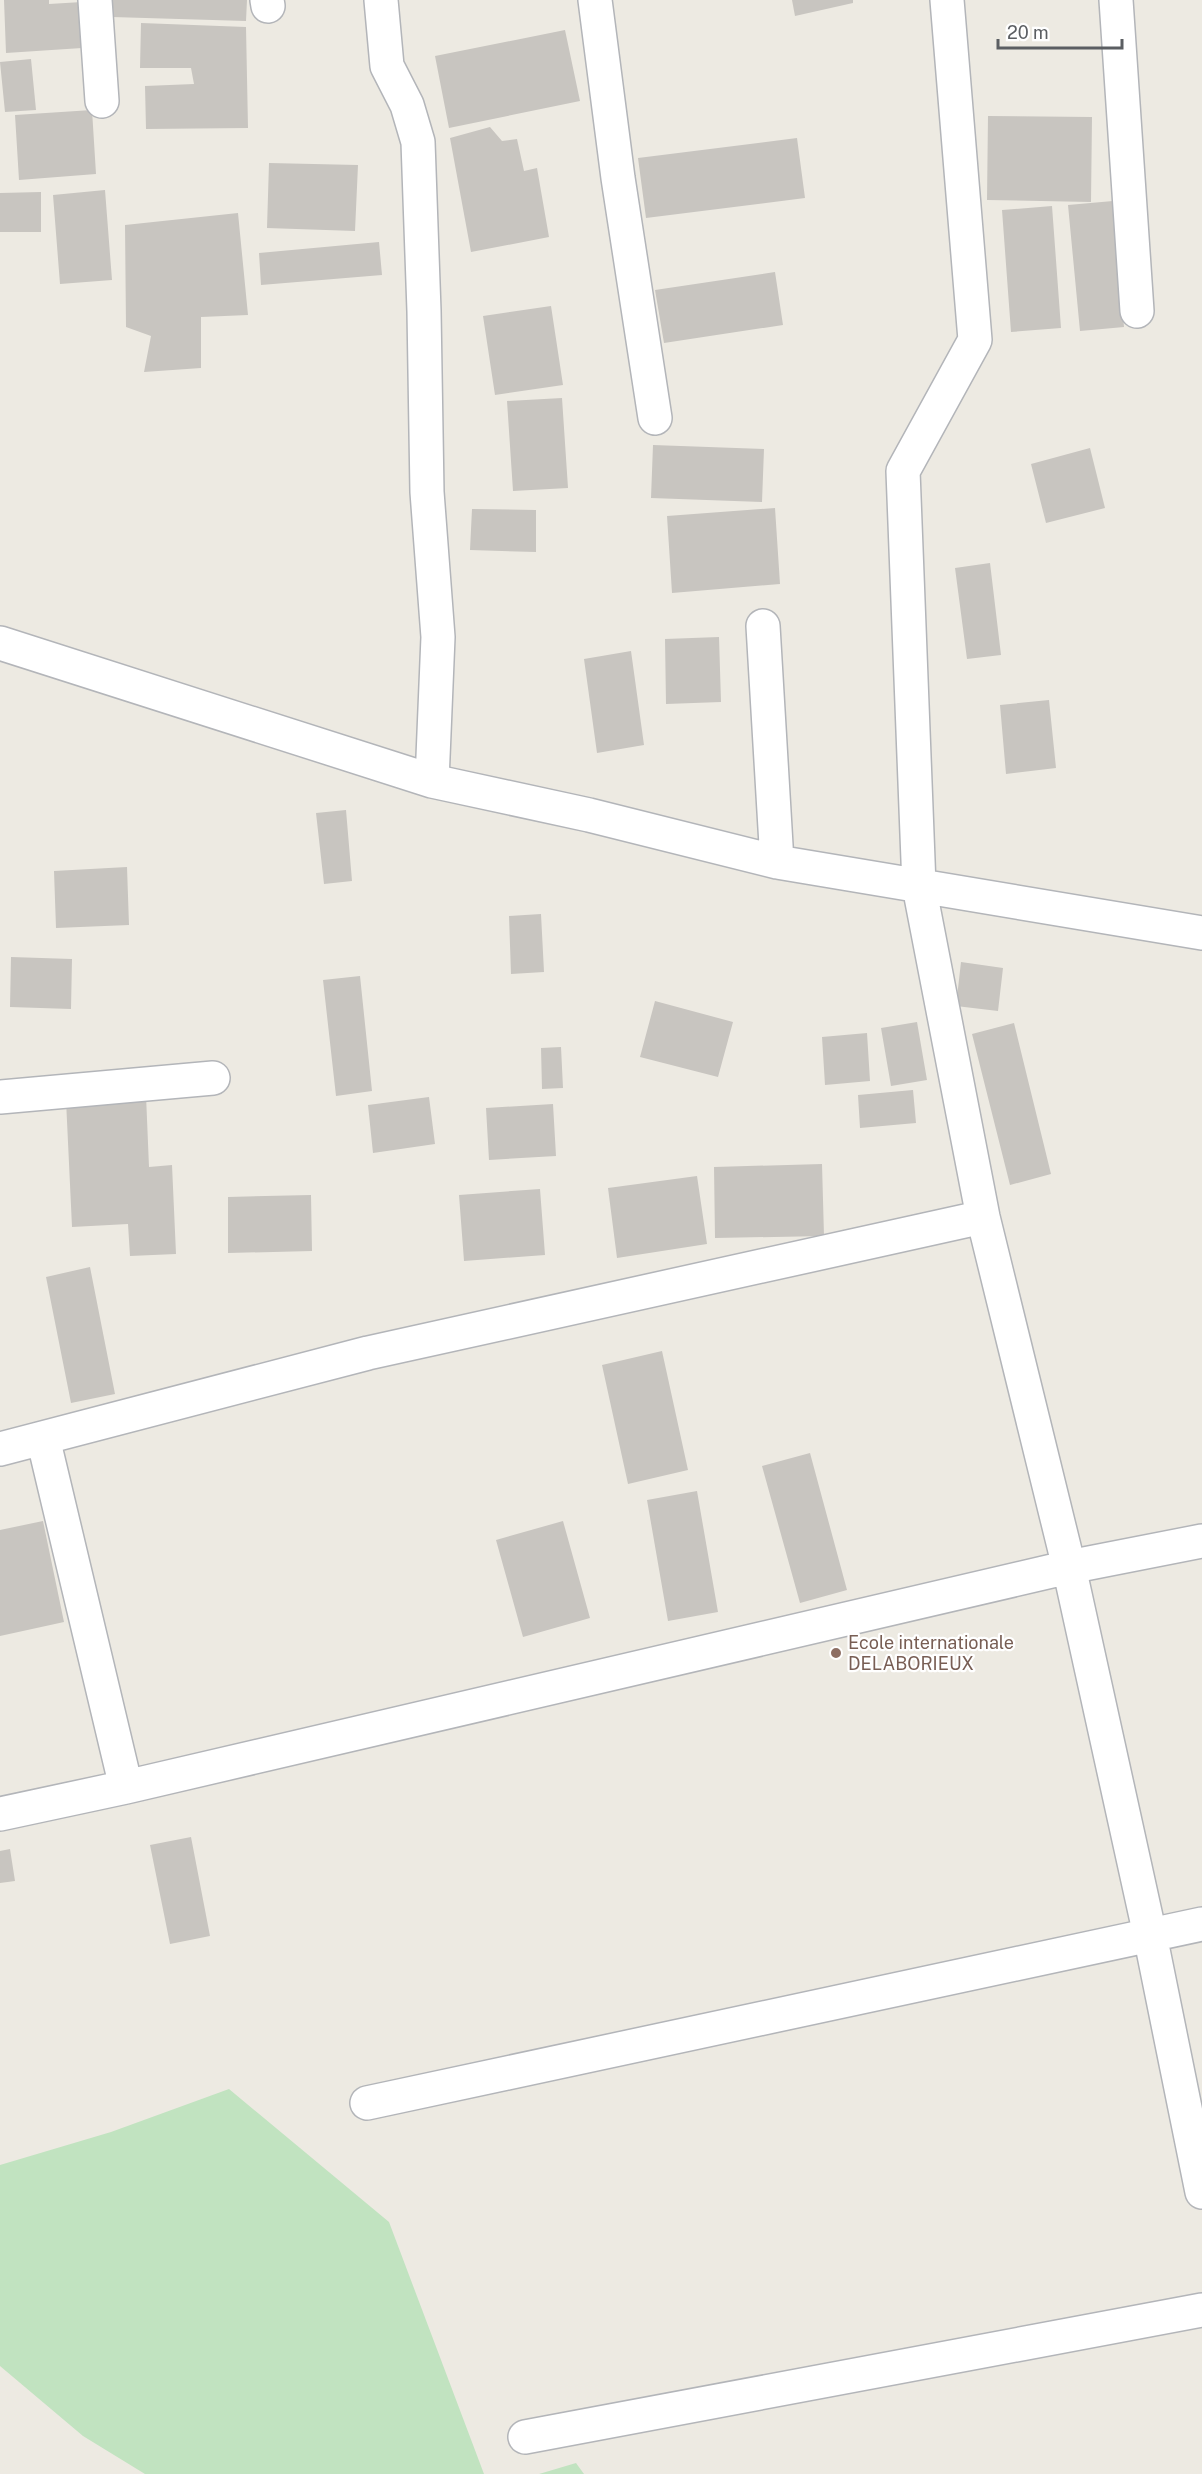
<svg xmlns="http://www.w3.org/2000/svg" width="1202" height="2474" viewBox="0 0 1202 2474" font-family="'Public Sans',sans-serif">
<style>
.green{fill:#c1e3c0}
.building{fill:#c8c5c0}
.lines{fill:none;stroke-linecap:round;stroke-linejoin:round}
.minor-casing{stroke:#b3b5b9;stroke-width:36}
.minor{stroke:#fff;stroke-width:33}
.education-dot{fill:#8d6e63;stroke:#fff;stroke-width:2}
.labels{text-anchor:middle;stroke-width:4.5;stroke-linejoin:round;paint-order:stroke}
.education-label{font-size:18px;fill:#785e54;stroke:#fff;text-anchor:start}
</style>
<rect width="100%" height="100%" fill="#edeae2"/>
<path class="green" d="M229 2089 389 2222 484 2474H145L83 2436 0 2366V2165L111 2132Z
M576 2463 584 2474H539Z"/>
<path class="building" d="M4 0H49V4L82 2V48L6 53Z
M112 0H247L246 21 112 17Z
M792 0H853V3L795 16Z
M141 23 246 27 248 128 146 129 145 86 194 84 191 68H140Z
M565 30 580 101 449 128 435 56Z
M31 59 36 110 5 112 0 62Z
M92 110 96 174 19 180 15 115Z
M988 116 1092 117 1091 202 987 200Z
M490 127 502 141 517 139 524 171 537 168 549 237 471 252 450 138Z
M797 138 805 198 646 218 638 158Z
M269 163 358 165 355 231 267 228Z
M105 190 112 280 60 284 53 195Z
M41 192V232H0V193Z
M1113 201 1124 327 1080 331 1068 205Z
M1052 206 1061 328 1011 332 1002 210Z
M238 213 248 315 201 317V368L144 372 151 336 126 327 125 225Z
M379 242 382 275 261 285 259 253Z
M775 272 783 325 664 343 655 290Z
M551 306 563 385 495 395 483 316Z
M562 398 568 488 513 491 507 401Z
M653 445 764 449 762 502 651 498Z
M1090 448 1105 508 1046 523 1031 464Z
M775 508 780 584 672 593 667 516Z
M472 509 536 510V552L470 550Z
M990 563 1001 655 967 659 955 568Z
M719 637 721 702 666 704 665 639Z
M631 651 644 745 597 753 584 659Z
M1049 700 1056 768 1006 774 1000 705Z
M346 810 352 881 324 884 316 813Z
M127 867 129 925 56 928 54 871Z
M541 914 544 972 511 974 509 916Z
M11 957 72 959 71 1009 10 1007Z
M961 962 1003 968 998 1011 956 1006Z
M360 976 372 1091 336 1096 323 980Z
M655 1001 733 1022 718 1077 640 1057Z
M917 1022 927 1080 891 1086 881 1028Z
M1014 1023 1051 1174 1010 1185 972 1034Z
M867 1033 870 1081 825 1085 822 1037Z
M561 1047 563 1088 542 1089 541 1048Z
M913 1090 916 1123 860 1128 858 1095Z
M146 1095 149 1167 172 1165 176 1254 130 1256 128 1224 72 1227 66 1100Z
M429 1097 435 1144 373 1153 368 1105Z
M553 1104 556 1156 489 1160 486 1108Z
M822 1164 824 1236 715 1238 714 1167Z
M697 1176 707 1244 617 1258 608 1188Z
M540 1189 545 1255 464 1261 459 1195Z
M311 1195 312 1251 228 1253V1197Z
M90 1267 115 1394 71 1403 46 1277Z
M662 1351 688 1470 628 1484 602 1365Z
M810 1453 847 1590 800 1603 762 1466Z
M697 1491 718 1612 668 1621 647 1500Z
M43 1521 64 1622 0 1636V1530Z
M563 1521 590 1618 523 1637 496 1540Z
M191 1837 210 1936 170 1944 150 1845Z
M10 1849 15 1881 0 1883V1851Z"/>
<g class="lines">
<g class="minor-casing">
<path id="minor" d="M95 0 102 101
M267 0 268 6
M381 0 387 66 407 105 418 142 424 311 427 492 438 637 432 781
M595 0 618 178 655 418
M947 0 975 340 903 471 919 886 983 1217 1069 1567 1150 1935 1202 2192
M1116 0 1137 311
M763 626 777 862
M0 643 432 781 589 815 777 862 1202 933
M0 1097 213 1078
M43 1438 126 1787
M0 1449 368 1353 983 1217
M0 1814 126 1787 1069 1567 1202 1541
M367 2103 1202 1924
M525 2437 1202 2310"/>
</g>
<use href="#minor" class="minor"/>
</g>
<circle class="education-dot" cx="836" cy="1653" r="6"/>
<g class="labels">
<g class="education-label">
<text x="848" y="1649">Ecole internationale<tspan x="848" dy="21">DELABORIEUX</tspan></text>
</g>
</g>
<path d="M998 39v9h124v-9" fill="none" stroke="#5b5e62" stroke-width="3"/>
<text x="1007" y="39" font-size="18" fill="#5b5e62" stroke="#ffffff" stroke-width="4.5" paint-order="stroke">20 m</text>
</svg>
